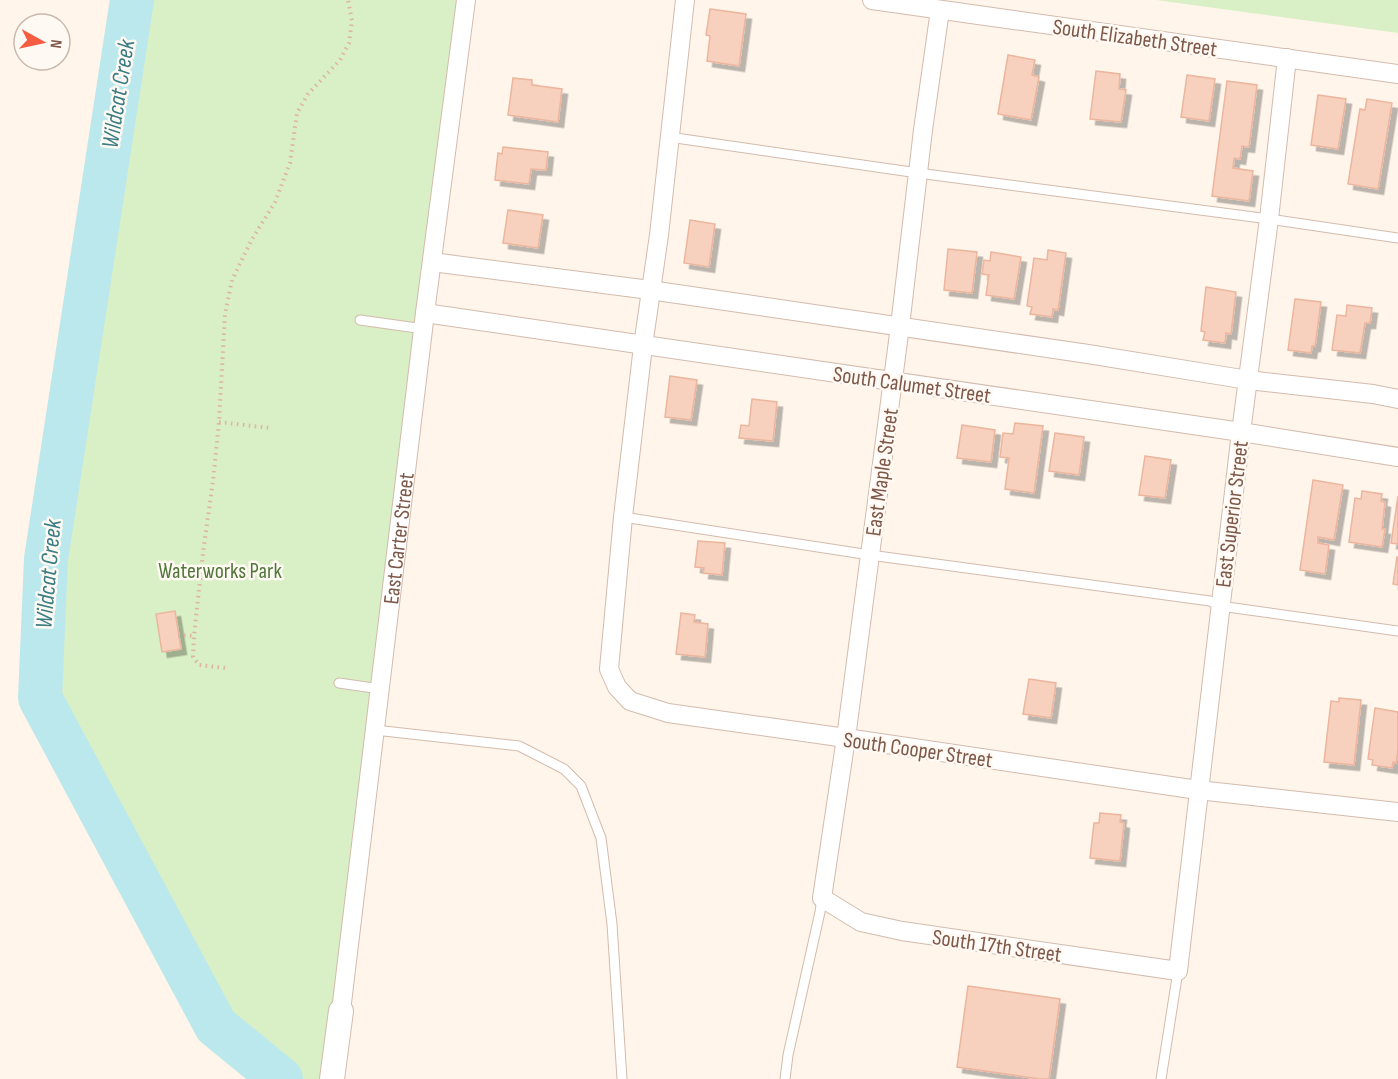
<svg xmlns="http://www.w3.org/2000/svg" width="1398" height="1079" viewBox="0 0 1398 1079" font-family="'Sofia Sans Condensed',sans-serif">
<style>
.green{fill:#d9efc5}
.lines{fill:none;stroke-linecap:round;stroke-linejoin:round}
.river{stroke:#bbe8ec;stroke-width:44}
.building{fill:#f7d1be;stroke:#ecb59d;stroke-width:1.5;filter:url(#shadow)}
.service-casing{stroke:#d3bbad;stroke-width:11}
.minor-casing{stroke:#d3bbad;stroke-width:20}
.tertiary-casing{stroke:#d3bbad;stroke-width:26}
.path{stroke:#deb3a0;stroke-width:4;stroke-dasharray:1.5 4.5;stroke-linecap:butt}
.service{stroke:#fff;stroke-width:9}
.minor{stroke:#fff;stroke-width:18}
.tertiary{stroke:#fff;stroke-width:24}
.labels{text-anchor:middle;stroke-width:5;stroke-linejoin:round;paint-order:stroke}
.street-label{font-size:22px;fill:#7e5849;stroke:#fff9f3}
.park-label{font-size:22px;fill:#51783a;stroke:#fff9f3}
.water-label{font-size:24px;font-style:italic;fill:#3a7d84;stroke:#fff9f3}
</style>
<defs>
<filter id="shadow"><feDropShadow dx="5.5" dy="5.5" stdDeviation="0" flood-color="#0004"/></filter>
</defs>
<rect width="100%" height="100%" fill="#fff5ea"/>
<path class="green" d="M132 0H466L332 1079H281L216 1026 40 698 46 559Z
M1156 0H1398V33Z"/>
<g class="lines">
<path class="river" d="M132 0 46 559 40 698 216 1026 281 1079"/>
</g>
<path class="building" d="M710 9 746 14 739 66 707 61 710 36 706 35Z
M1008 55 1035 60 1032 75 1039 77 1031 120 998 114Z
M1096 71 1120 74 1119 89 1126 90 1121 122 1090 119Z
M1187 75 1215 79 1209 121 1181 117Z
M513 78 532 80V85L562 89 558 122 508 115Z
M1227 81 1257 85 1249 147 1242 146 1240 159 1234 158 1233 168 1253 171 1249 201 1212 196Z
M1318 95 1346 99 1338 149 1311 145Z
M1367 99 1392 103 1378 189 1348 184 1360 109 1365 110Z
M503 147 548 152 546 170 531 169 529 184 495 180 498 153 502 154Z
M508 210 543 215 538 248 503 243Z
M690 220 715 224 709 267 684 263Z
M948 249 977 252 972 293 944 290Z
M1048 250 1066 253 1058 310 1053 309 1052 317 1030 314 1032 307 1027 306 1034 258 1047 260Z
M991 252 1021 257 1014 299 986 295 989 275 982 274 984 260 990 261Z
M1206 287 1236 292 1231 334 1226 333 1225 343 1203 340 1205 332 1201 331Z
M1295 299 1321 302 1315 346H1312L1311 353 1288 350Z
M1347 305 1372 308 1370 323H1365L1360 353 1332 350 1337 315 1346 316Z
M670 376 697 380 691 420 665 417Z
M752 399 777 402 773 441 739 438 741 425 749 426Z
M1015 423 1043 426 1034 493 1005 489 1009 458 1000 457 1003 433 1013 434Z
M962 425 995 430 991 462 957 458Z
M1055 433 1084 437 1079 475 1049 471Z
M1145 456 1171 460 1165 498 1139 495Z
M1313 480 1343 485 1334 540 1318 537V543L1329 545 1325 574 1300 570Z
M1362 491 1382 494 1381 501 1385 502 1382 529H1385L1382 547 1349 542 1355 498 1361 499Z
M1398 496V544L1391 543Z
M698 541 725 543 722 575 703 573 704 568 695 567Z
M1397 557H1398V585L1393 584Z
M175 611 181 649 162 652 156 614Z
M681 613 695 615 694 622 708 624 705 657 676 654Z
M1029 679 1056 683 1051 718 1023 714Z
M1339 698 1361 700 1354 765 1324 762 1331 701 1339 702Z
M1375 708 1398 712V750L1396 763 1393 762 1392 768 1372 765 1373 760 1368 759Z
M1100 813 1121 815 1120 822 1124 823 1120 861 1090 858 1094 823H1099Z
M968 986 1060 999 1049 1079H1040L957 1067Z"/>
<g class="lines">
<g class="service-casing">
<path id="service" d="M669 137 918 173 1269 219 1398 238
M360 320 424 329
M623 517 870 555 1210 601 1220 606 1398 631
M339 683 380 689
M375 730 519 746 564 769 581 786 601 838 612 924 622 1079
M785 1079 788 1055 820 912 822 898
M1161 1079 1178 971"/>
</g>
<g class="minor-casing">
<g id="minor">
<path d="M685 0 659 235 643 346 623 517 609 669 617 687 630 701 668 713 846 738 1198 790 1398 812"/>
<path d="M872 0 1398 74"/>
<path d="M940 10 923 130 900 326 846 738 822 898 861 922 902 931 1178 971 1241 432 1269 219 1287 58"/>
<path d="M432 262 650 290 1088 354 1248 380 1373 394 1398 399"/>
<path d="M425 313 1241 432 1398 457"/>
<path id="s1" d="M341 1011 425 313 466 0"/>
</g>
</g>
<g class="tertiary-casing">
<path id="tertiary" d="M332 1079 341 1011"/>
</g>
<path class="path" d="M219 422 270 428
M178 635 194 636
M225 668 199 665 193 657 194 636 203 553 213 481 219 422 225 314 232 280 251 241 275 202 290 163 297 113 308 94 340 60 349 43 352 21 348 0"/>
<use href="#service" class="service"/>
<use href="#minor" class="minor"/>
<use href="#tertiary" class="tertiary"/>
</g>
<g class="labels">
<g class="street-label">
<text transform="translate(1135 37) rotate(8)" y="8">South Elizabeth Street</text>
<text transform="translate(912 384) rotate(8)" y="8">South Calumet Street</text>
<text transform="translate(881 472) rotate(-82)" y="8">East Maple Street</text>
<text transform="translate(1231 514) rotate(-83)" y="8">East Superior Street</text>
<text dy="8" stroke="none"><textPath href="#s1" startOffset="476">East Carter Street</textPath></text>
<text transform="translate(918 749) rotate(8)" y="8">South Cooper Street</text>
<text transform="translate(997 945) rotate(8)" y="8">South 17th Street</text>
</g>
<g class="park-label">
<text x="220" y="578">Waterworks Park</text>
</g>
<g class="water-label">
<text transform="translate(118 94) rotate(-81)" y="8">Wildcat Creek</text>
<text transform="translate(48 574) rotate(-85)" y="8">Wildcat Creek</text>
</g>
</g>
<g transform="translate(42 42) rotate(98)"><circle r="28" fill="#fff9f3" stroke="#cbb9af" stroke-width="1.5"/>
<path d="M0-4.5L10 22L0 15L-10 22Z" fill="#f55d43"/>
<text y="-9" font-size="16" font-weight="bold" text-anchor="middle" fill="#7e5849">N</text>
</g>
</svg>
